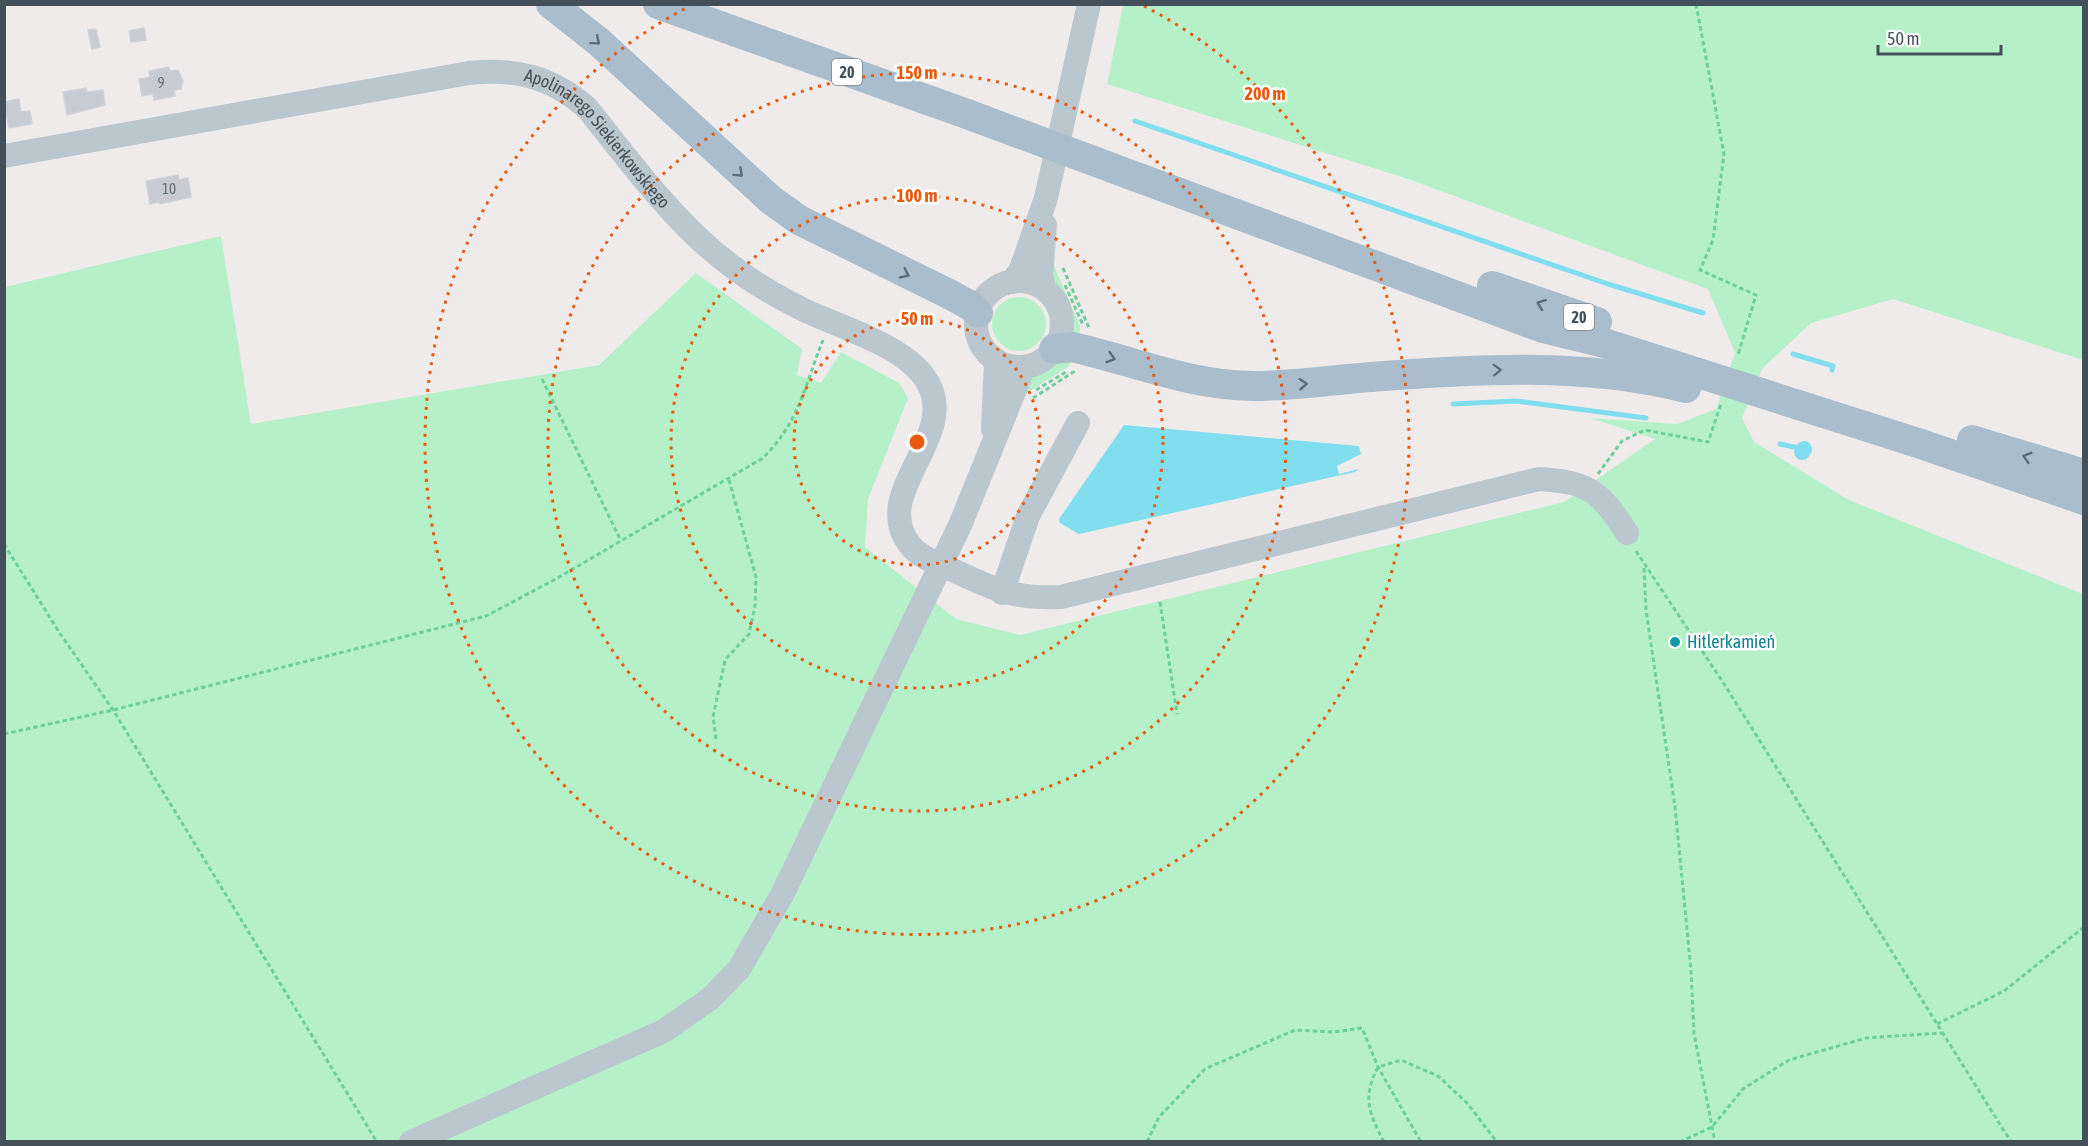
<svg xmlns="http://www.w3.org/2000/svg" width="2088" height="1146" viewBox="0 0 2088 1146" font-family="'Asap Condensed',sans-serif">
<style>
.green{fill:#b6f0c9}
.water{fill:#81deef}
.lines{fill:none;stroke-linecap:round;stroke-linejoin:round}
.stream{stroke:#81deef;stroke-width:5}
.canal{stroke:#81deef;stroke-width:16}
.building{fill:#c8cbd1;stroke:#cfd2d8;stroke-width:1.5}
.path{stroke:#6dcf99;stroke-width:3;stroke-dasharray:4.5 3;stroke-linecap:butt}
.minor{stroke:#bbc7cf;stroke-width:24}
.major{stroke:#a9bdcd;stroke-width:30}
.oneway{stroke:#5c6b77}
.ring{fill:none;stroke:#e8590c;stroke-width:3;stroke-dasharray:3 6}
.culture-dot{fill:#0f9aa8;stroke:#fff;stroke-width:2}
.labels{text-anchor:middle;stroke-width:5;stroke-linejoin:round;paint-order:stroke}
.number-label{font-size:15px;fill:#646f78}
.shield{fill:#fff;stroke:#7b848c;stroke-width:1.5}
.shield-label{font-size:16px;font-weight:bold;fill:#43505a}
.street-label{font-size:18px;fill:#43505a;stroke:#fff}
.culture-label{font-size:18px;fill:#0d838f;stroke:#fff;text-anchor:start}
.centre{fill:#e8590c;stroke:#fff;stroke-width:3}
.ring-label{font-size:18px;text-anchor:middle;font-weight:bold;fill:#e8590c;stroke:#fff;stroke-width:5;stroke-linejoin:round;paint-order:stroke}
</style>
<rect width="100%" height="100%" fill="#efebeb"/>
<path class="green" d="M1123 5H2083V360L1893 299 1811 323 1762 369 1742 418 1754 442 1849 500 2083 594V1141L5 1142V287L221 236 251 424 599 365 696 273 802 349 797 375 821 383 841 352 899 383 908 398 868 499 865 547 956 619 1020 635 1564 502 1655 439 1590 418 1677 424 1716 409 1735 353 1708 289 1408 179 1107 84Z
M1049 254 1080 326 1079 340 1068 335 1069 317 1060 296 1051 284Z
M992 324a27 27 0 1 1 54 0a27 27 0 1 1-54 0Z
M1074 356 1068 367 1017 399C1034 373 1042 362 1074 356Z"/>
<path class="water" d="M1124 425 1359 446 1361 454 1337 466 1339 474 1359 469 1355 472 1079 534 1060 523 1059 519Z"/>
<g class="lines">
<path class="stream" d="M1135 121 1608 284 1703 313
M1793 354 1833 366 1832 370
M1453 404 1516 401 1646 418
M1780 444 1804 449 1805 446"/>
<path class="canal" d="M1802 452 1804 449"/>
</g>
<path class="building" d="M144 28 146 40 131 42 129 31Z
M96 29 100 47 92 49 88 30Z
M169 67 170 71 178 70 183 81 181 89 174 90 175 96 154 100 153 94 142 96 139 79 150 77 149 71Z
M86 88 87 92 103 90 105 105 67 115 63 92Z
M19 99 21 112 30 111 32 124 9 128 4 102Z
M178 175 179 180 188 178 191 197 160 204 159 202 150 204 146 181Z"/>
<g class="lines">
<path class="path" d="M1696 4 1724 154 1713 240 1700 270 1756 295 1738 355
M1063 268 1089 328
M1065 285 1083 325
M542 379 621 541
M1036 390 1066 372
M1033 398 1075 371
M1598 474 1622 441 1645 430 1708 442 1721 404
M4 544 59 632 113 710 377 1142
M1636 551 1726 687 2011 1142
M1644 568 1646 610 1675 807 1691 970 1694 1033 1715 1142
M1160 602 1177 714
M4 734 113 710 486 616 554 580 763 458C800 421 804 387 823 340
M716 739 713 717 725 660 749 634 755 606 756 577 729 480
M1937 1024 2004 991 2084 927
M1147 1142 1159 1117 1205 1069 1295 1030 1334 1032 1362 1028 1378 1067 1421 1142
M1384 1142C1369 1113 1362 1098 1378 1067L1401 1060 1438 1076 1467 1103 1497 1142
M1680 1142 1712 1127 1743 1089 1789 1060 1866 1038 1942 1033"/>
<g class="minor">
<path id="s1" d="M4 156 469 73C516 68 552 77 587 108 656 194 701 261 804 310 841 328 908 346 928 383 959 438 869 493 910 545 921 559 942 565 957 572 998 591 1015 599 1061 597L1539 479C1590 482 1600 492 1627 533"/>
<circle cx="1019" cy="324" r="43"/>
<path d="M1012 282 1021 269 1046 198 1089 4"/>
<path d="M1044 288 1041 275 1045 225"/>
<path d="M993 429 996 360"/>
<path d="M1002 593 1028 516 1078 423"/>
<path d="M411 1142 664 1031 711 998 739 969 782 895 961 523 1024 367"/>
</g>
<path class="major" d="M551 4 599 42 771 200 799 220 949 294 971 306 978 313
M658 4 967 114 1543 328 1604 343 1921 444 2084 500
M1492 286 1597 322
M1054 349 1072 347C1134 361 1188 385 1253 386 1293 386 1331 380 1371 377 1475 369 1584 362 1686 388
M1972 440 2084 474"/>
</g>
<defs><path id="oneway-chevron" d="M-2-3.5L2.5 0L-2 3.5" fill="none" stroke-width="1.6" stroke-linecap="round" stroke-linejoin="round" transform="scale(1.5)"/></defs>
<g class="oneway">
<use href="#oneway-chevron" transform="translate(596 41) rotate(40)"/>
<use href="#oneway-chevron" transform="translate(739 173) rotate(42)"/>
<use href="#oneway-chevron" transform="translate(905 274) rotate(26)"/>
<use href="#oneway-chevron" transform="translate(1541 304) rotate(-160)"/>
<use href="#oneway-chevron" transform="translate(1111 358) rotate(17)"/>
<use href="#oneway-chevron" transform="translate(1497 370) rotate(-2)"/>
<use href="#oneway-chevron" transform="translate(1303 384) rotate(-4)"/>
<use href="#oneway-chevron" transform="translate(2027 457) rotate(-163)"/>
</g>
<g class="ring">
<circle cx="917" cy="442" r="123"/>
<circle cx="917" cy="442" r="246"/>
<circle cx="917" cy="442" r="369"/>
<path d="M1144 6A492 492 0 1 1 690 6"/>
</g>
<circle class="culture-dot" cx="1675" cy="642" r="6"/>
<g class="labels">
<g class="number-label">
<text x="161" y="88">9</text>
<text x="169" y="194">10</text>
</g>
<g class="shield">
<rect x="832" y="59" width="30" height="26" rx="4.5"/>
<rect x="1564" y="304" width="30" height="26" rx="4.5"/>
</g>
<g class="shield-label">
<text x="847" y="78">20</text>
<text x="1579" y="323">20</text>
</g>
<g class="street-label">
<text dy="6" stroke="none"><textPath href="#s1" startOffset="627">Apolinarego Siekierkowskiego</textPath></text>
</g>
<g class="culture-label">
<text x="1687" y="648">Hitlerkamień</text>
</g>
</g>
<circle cx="917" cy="442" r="9" class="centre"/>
<g class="ring-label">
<text x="917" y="79">150 m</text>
<text x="1265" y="100">200 m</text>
<text x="917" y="202">100 m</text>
<text x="917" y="325">50 m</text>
</g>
<rect width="2088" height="1146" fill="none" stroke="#43505a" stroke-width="12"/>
<path d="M1878 45v9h123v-9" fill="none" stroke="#43505a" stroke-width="3"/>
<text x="1887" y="45" font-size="18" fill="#43505a" stroke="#ffffff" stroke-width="4.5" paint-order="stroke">50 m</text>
</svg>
